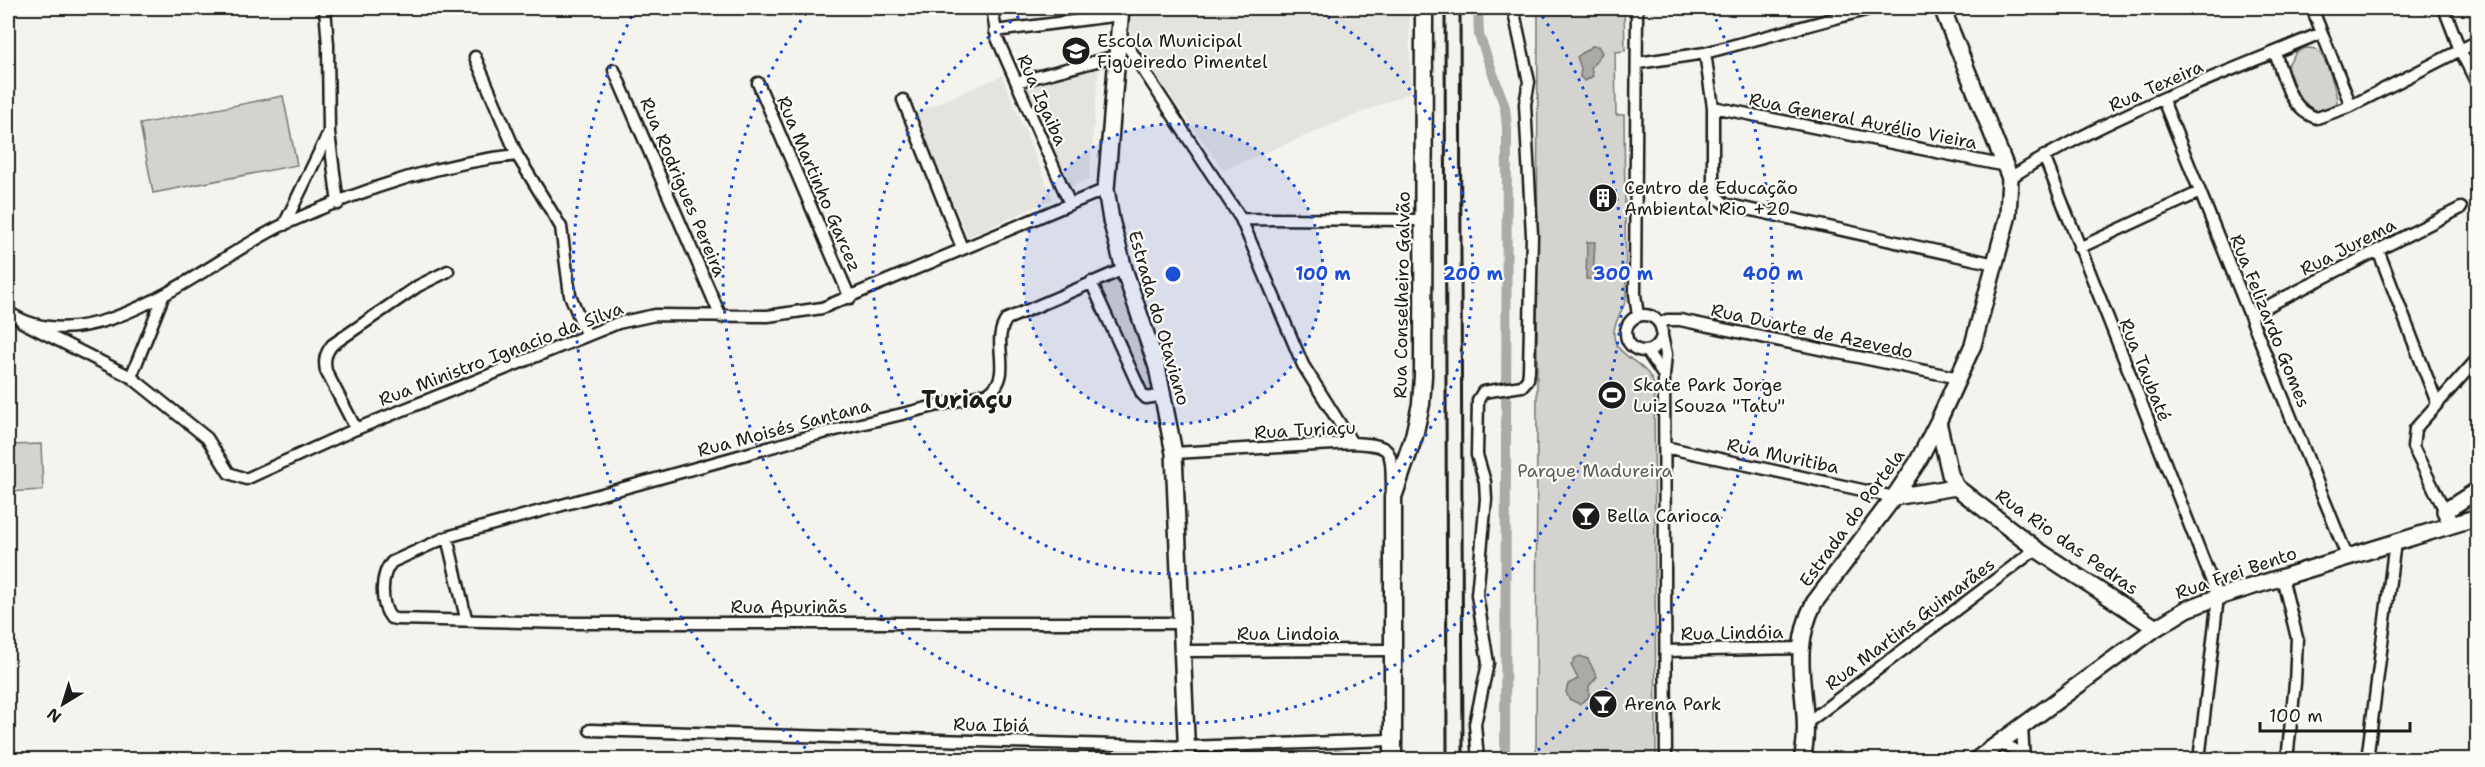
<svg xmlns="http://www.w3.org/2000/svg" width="2485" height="767" viewBox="0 0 2485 767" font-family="'Shantell Sans',sans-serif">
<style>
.built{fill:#e4e3de}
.green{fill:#d4d3cf;stroke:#787876;stroke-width:1.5}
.water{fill:#abaaa6;stroke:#72716f;stroke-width:1.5}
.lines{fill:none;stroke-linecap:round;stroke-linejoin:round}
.canal{stroke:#abaaa6;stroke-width:10}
.street-casing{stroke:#1c1c1c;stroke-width:15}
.secondary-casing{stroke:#1c1c1c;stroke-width:20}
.primary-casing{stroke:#1c1c1c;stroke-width:21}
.street{stroke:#fdfcf7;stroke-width:10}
.secondary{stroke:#fdfcf7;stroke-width:15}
.primary{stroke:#fdfcf7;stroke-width:16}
.rail{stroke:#1c1c1c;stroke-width:3}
.ring{fill:none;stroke:#1d4ed8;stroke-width:3;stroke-dasharray:3 6}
.labels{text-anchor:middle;stroke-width:4.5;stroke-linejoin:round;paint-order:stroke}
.poi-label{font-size:18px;fill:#1c1c1c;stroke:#fdfcf7;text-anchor:start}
.street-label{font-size:18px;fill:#1c1c1c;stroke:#fdfcf7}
.park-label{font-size:18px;fill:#5c5c5b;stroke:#fdfcf7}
.district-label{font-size:24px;font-weight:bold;fill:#1c1c1c;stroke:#fdfcf7}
.centre{fill:#1d4ed8;stroke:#fdfcf7;stroke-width:3}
.ring-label{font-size:18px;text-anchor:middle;font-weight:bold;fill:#1d4ed8;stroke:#fdfcf7;stroke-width:4.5;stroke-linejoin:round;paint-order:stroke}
</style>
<rect width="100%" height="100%" fill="#f4f3ee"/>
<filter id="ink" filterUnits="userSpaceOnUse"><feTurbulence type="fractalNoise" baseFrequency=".0167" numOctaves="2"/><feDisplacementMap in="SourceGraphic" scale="12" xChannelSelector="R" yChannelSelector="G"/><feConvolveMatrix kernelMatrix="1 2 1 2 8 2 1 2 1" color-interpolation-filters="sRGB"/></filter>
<g filter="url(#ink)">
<path class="built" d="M1128 8H1409L1411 92 1223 170 1160 81 1128 26Z
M1099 66 1089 179 1069 188 1026 85Z
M1002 76 1053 199 968 237 915 113Z"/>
<path class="green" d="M1538 8H1624L1625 51 1615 52 1616 115H1624L1626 300C1623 308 1618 317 1615 326 1607 358 1645 357 1654 385L1656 759 1536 760Z
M2306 48C2311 48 2316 48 2319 52 2327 60 2337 92 2337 103L2330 110 2312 114 2300 101 2287 66 2296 52Z
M283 96 297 165 153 193 140 124Z
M1124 276 1157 392 1145 395 1096 287Z
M41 444 43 490 8 492V445Z"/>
<path class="water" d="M1592 46H1598L1602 53 1591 68 1593 76 1585 81 1580 77 1581 68 1577 57Z
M1587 242H1595L1593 279H1586Z
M1580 656 1588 659 1597 677 1589 686V697L1579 704 1569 699 1566 692 1568 684 1578 679 1571 665 1575 658Z"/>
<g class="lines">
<path class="canal" d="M1478 8 1479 35 1505 107 1507 128 1505 760"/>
<g class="street-casing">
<path id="street" d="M992 8 997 38 1070 204
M1637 8 1635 294 1638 316
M2312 8 2351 106
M2444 8 2460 50 2478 86
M995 31 1120 15
M1119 33 1241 219 1303 365 1352 443
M1705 53 1713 107V190L1718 198 1725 204 1995 264
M2275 53C2284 77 2289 110 2317 118L2351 106 2478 41
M475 57 517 155 561 227 570 295 586 334
M1638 63 1705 53 1873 8
M614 70 721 317
M1017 82 1116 56
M758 83 850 298
M903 100 962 248
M2163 100 2347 556
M1713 107 2006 166
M329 133 338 204
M2044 156 2218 597 2199 760
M2010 178C2103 117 2219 76 2321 33
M1241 219 1422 220
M284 225 329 132 328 45 325 8
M2079 248 2200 192
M2378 250 2437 403
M1124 269 1007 319C989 342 1015 374 989 393L811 436 447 537 392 562C380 574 380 605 391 618L396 619 571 623H1182
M1091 282 1142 394 1146 398 1164 395
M8 312C92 369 212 257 285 224 358 191 438 163 517 155
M2250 315 2461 208
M1626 333a18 18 0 1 1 36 0a18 18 0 1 1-36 0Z
M22 322 131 377 207 438 229 473 246 479 356 429 618 323 655 315 768 316 822 308 1106 189
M1660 324 1667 320H1680L1959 378
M1662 336 1666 354 1664 376 1666 760
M1647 351 1664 376
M131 377 163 297
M356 429 326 371C324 360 325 354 332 345L418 286 448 271
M1665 447 1894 497
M1174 453 1352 443C1394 445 1391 449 1392 489
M2445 511 2413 447 2415 429 2478 358
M447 537 466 618
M2282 577 2297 638 2295 683 2287 760
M1183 651 1393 650
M1666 651 1800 648
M1804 725 2036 549
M2022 727 2024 760
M590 730 1186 747 1392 740
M1997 744 2012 748 2025 756
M1478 760 1475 724 1488 663 1477 595 1486 499 1485 482 1477 455 1478 400 1483 392 1522 386 1528 379 1529 371 1532 235 1525 104 1529 82 1513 8
M2367 760 2395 542"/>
</g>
<g class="secondary-casing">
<path id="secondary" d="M1121 8 1106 189 1111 220 1124 269 1157 367 1174 453 1187 760
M1938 422 1950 474 1956 487 2036 549 2156 628
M1894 497 1956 487
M2452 525 2445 511 2478 490
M1802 760C1815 704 1785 661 1814 603L1894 497 1917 463 1938 422 1973 345 2008 215 2010 178 1942 8
M1976 760 2156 628 2187 609 2218 597 2478 517"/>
</g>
<g class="primary-casing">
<path id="primary" d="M1393 760V497L1414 436 1421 404 1423 376 1424 8"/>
</g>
<use href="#street" class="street"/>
<use href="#secondary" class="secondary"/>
<use href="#primary" class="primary"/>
<path class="rail" d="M1445 8 1447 760
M1460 8 1463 760"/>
</g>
</g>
<circle cx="1173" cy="274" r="150" fill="#1d4ed8" fill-opacity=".12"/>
<g class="ring">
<circle cx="1173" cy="274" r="150"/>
<path d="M1312 8A300 300 0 1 1 1034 8"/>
<path d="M1537 9A450 450 0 1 1 809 9"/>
<path d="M820 759A600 600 0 0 1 634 11M1712 11A600 600 0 0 1 1526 759"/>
</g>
<defs>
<g id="school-disc" transform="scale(1.5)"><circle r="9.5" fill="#1c1c1c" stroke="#fdfcf7"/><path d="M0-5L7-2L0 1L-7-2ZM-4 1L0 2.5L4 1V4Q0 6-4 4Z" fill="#fff"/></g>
<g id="building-disc" transform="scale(1.5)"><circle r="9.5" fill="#1c1c1c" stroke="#fdfcf7"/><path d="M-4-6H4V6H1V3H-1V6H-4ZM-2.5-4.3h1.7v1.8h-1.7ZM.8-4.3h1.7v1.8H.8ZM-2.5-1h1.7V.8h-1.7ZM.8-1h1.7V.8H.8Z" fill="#fff"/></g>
<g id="stadium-disc" transform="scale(1.5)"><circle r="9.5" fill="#1c1c1c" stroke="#fdfcf7"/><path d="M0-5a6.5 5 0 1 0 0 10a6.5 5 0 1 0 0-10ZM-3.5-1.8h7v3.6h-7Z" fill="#fff"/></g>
<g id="bar-disc" transform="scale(1.5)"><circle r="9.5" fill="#1c1c1c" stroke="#fdfcf7"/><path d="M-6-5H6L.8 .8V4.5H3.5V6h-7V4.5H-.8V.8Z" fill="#fff"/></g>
</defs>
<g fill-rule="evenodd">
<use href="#school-disc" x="1076" y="51"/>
<use href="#building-disc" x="1603" y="198"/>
<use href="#stadium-disc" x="1612" y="395"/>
<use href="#bar-disc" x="1586" y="516"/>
<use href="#bar-disc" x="1603" y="704"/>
</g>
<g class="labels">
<g class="poi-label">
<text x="1097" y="47">Escola Municipal<tspan x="1097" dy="21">Figueiredo Pimentel</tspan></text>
<text x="1624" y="194">Centro de Educação<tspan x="1624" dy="21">Ambiental Rio +20</tspan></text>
<text x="1633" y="391">Skate Park Jorge<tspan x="1633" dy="21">Luiz Souza "Tatu"</tspan></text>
<text x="1607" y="522">Bella Carioca</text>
<text x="1624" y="710">Arena Park</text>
</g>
<g class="street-label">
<text transform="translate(2156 86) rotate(-24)" y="6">Rua Texeira</text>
<text transform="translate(1042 100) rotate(66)" y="6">Rua Igaiba</text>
<text transform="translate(1863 121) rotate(11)" y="6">Rua General Aurélio Vieira</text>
<text transform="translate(819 184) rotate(67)" y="6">Rua Martinho Garcez</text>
<text transform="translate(683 187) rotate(67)" y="6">Rua Rodrigues Pereira</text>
<text transform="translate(2348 247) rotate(-27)" y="6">Rua Jurema</text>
<text transform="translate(1402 295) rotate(-89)" y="6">Rua Conselheiro Galvão</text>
<text transform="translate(1159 318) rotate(74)" y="6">Estrada do Otaviano</text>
<text transform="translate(2270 321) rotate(68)" y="6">Rua Felizardo Gomes</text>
<text transform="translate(1812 331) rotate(12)" y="6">Rua Duarte de Azevedo</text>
<text transform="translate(501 354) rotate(-21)" y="6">Rua Ministro Ignacio da Silva</text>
<text transform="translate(2145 370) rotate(68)" y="6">Rua Taubaté</text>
<text transform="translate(784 428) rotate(-15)" y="6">Rua Moisés Santana</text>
<text transform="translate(1305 430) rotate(-3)" y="6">Rua Turiaçu</text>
<text transform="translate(1783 456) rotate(12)" y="6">Rua Muritiba</text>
<text transform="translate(1852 518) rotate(-54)" y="6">Estrada do Portela</text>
<text transform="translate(2067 542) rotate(35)" y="6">Rua Rio das Pedras</text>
<text transform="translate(2236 573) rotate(-19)" y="6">Rua Frei Bento</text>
<text x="789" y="613">Rua Apurinãs</text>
<text transform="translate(1910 624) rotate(-37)" y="6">Rua Martins Guimarães</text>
<text transform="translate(1732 633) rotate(-1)" y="6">Rua Lindóia</text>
<text x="1288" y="640">Rua Lindoia</text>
<text transform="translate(991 725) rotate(1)" y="6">Rua Ibiá</text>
</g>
<g class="park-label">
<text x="1595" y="477">Parque Madureira</text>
</g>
<g class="district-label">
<text x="967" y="408">Turiaçu</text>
</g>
</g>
<circle cx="1173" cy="274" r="9" class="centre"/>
<g class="ring-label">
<text x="1323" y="280">100 m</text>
<text x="1473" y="280">200 m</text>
<text x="1623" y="280">300 m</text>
<text x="1773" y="280">400 m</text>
</g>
<rect width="2485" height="767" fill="none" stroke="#fdfcf7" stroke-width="30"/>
<rect x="15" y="15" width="2455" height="737" fill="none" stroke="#1c1c1c" stroke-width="2" filter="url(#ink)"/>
<g transform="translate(63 704) rotate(218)" stroke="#fdfcf7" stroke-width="4.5" paint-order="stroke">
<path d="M0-4.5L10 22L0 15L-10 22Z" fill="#1c1c1c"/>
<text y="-9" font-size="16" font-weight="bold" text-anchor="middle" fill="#1c1c1c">N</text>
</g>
<path d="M2260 722v9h150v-9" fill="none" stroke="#1c1c1c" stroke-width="3"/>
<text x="2269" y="722" font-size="18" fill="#1c1c1c" stroke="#fdfcf7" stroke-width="4.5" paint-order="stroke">100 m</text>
</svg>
